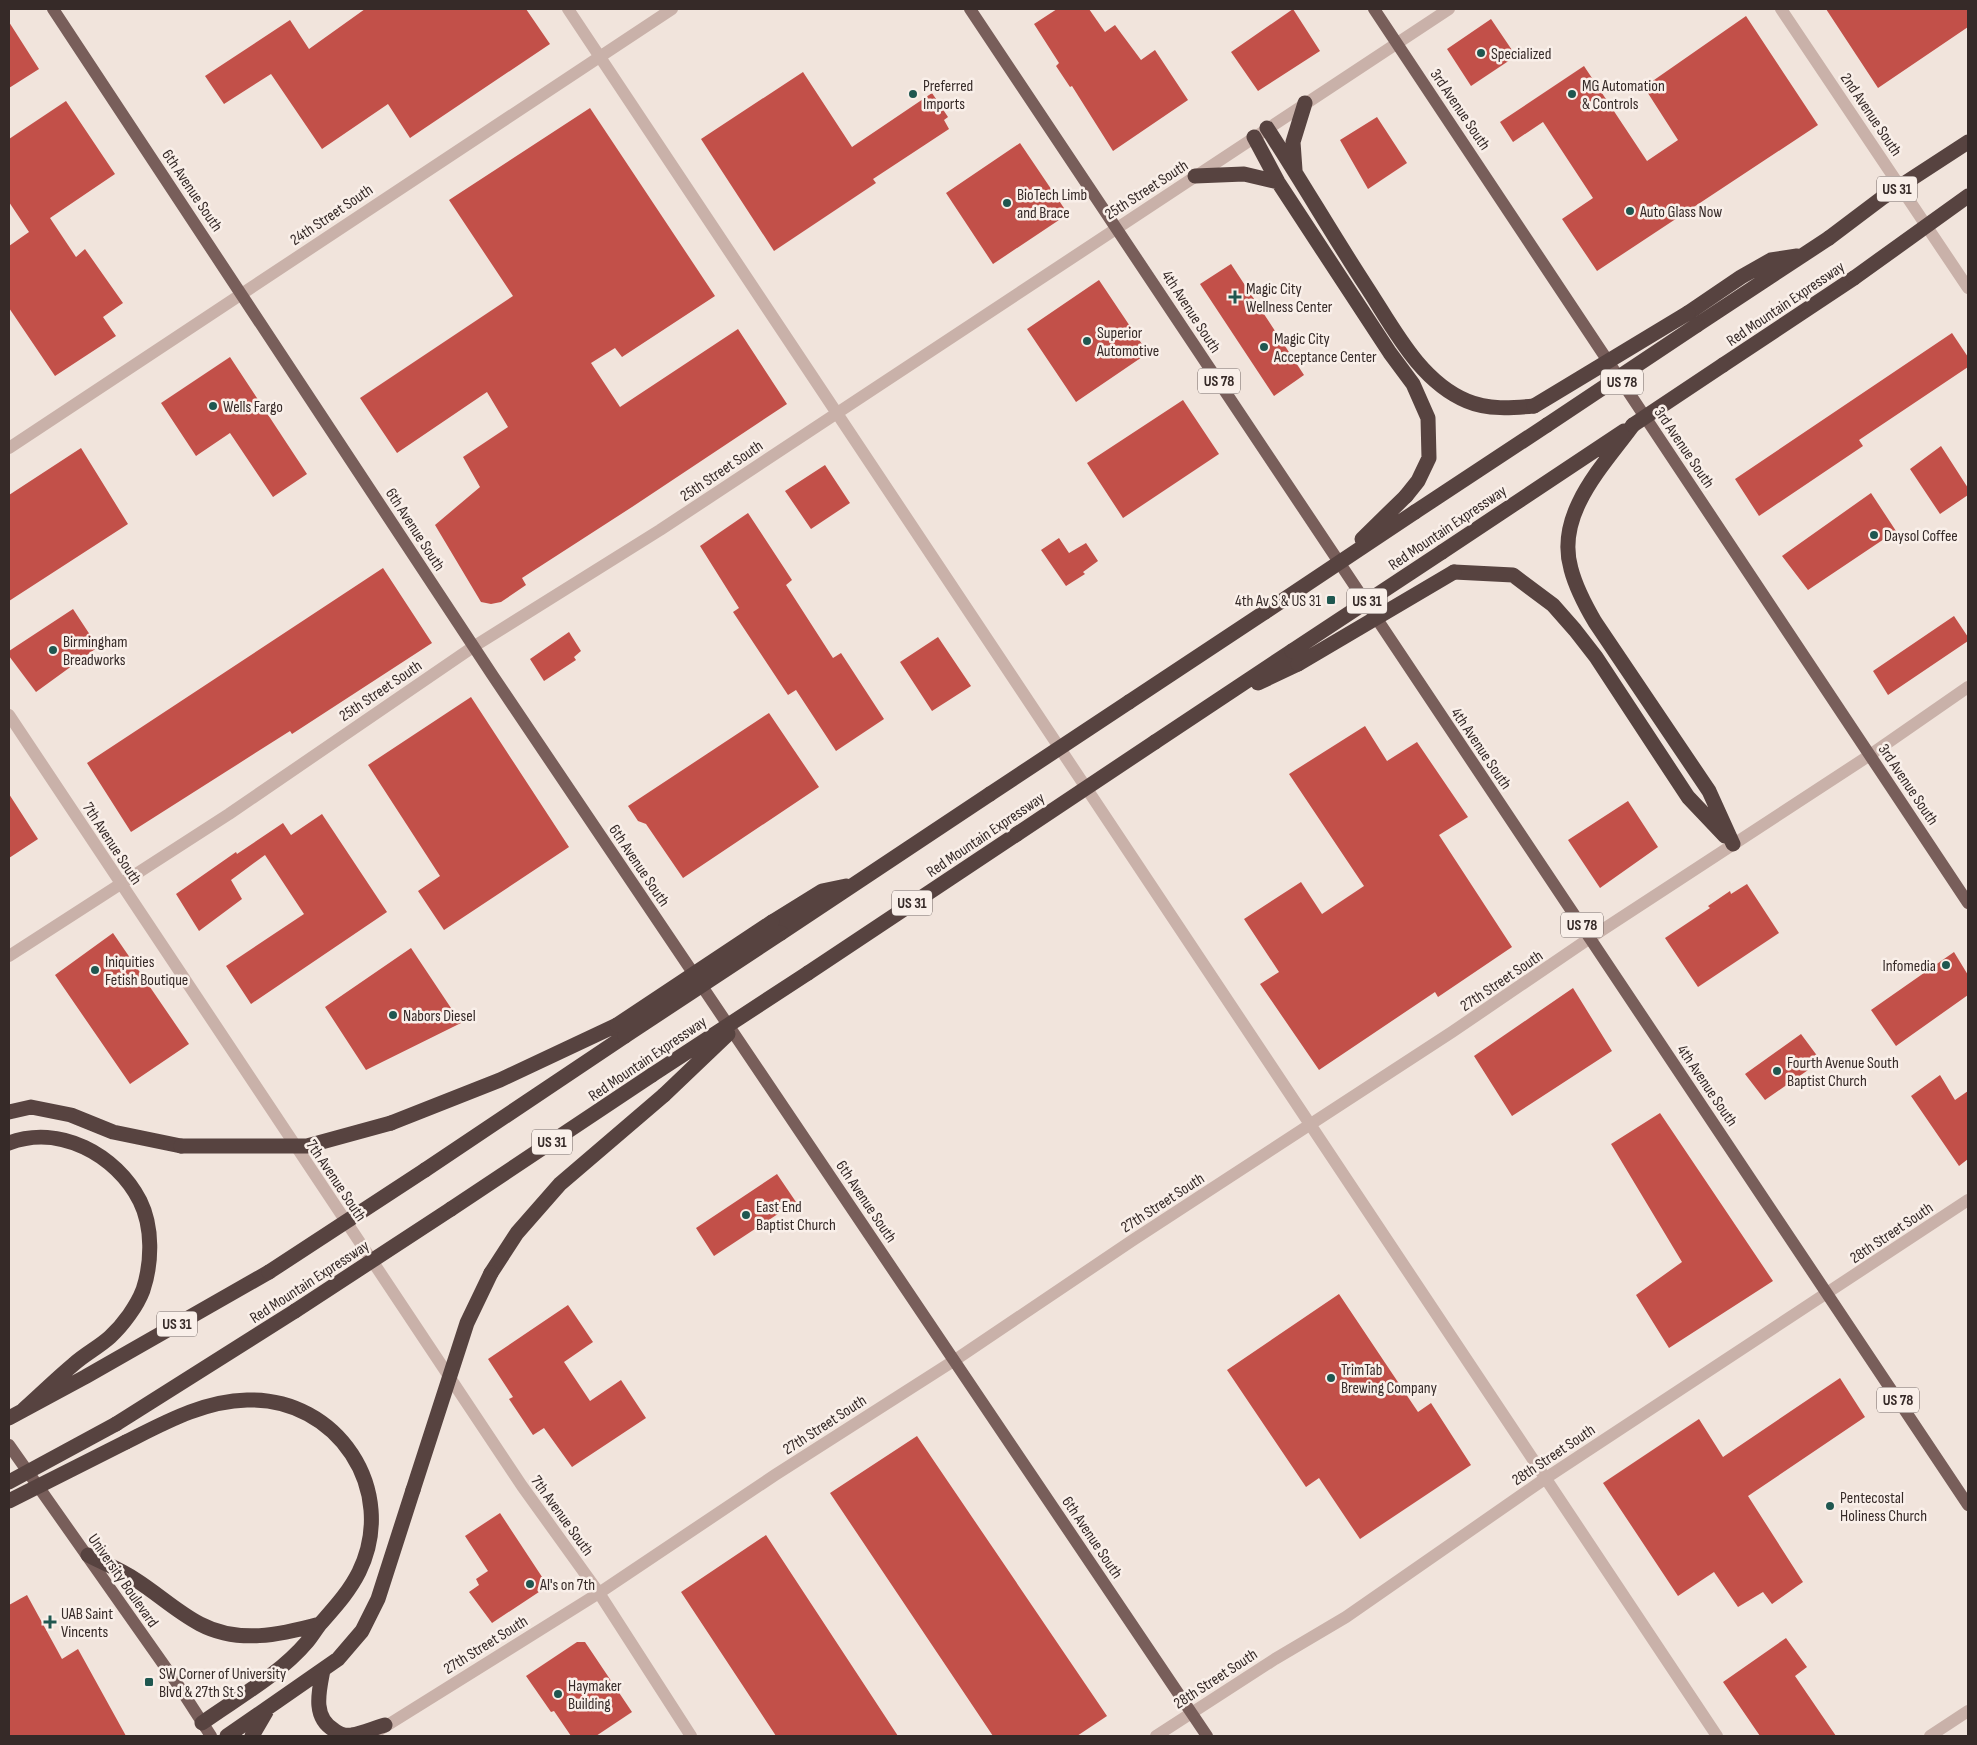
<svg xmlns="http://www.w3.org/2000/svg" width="1977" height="1745" viewBox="0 0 1977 1745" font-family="'Sofia Sans Condensed',sans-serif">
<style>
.building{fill:#c25049}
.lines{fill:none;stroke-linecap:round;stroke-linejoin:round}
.minor{stroke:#c9b1a9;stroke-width:12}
.major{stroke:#785e5a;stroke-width:12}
.highway{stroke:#574340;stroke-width:15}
.highway-bridge{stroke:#574340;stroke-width:15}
.poi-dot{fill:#1f5750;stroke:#f9efe9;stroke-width:2}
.labels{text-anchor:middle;stroke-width:5;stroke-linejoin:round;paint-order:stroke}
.shield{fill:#f9efe9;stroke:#706562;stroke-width:1}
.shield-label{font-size:15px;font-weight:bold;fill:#362a28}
.poi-label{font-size:16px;fill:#362a28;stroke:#f9efe9;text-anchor:start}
.street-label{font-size:16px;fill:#362a28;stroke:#f9efe9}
</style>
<rect width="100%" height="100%" fill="#f1e4dc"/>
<path class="building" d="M365 9H526L550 44 410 138 388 104 322 149 271 74 224 104 205 76 290 20 309 49Z
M1057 9H1089L1105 32 1115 25 1141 60 1155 50 1188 100 1113 151 1072 86 1070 87 1056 66 1059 63 1034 24Z
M1293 9 1320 51 1258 91 1231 52Z
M1826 9H1968V27L1878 88Z
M1746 16 1818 125 1597 271 1562 219 1593 198 1543 122 1513 142 1500 122 1584 66 1647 161 1678 140 1644 87Z
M1491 19 1516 56 1471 86 1447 49Z
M9 22 39 69 9 88Z
M803 72 852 147 932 93 948 117 944 120 949 129 873 179 876 183 774 251 701 139Z
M66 101 115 174 50 218 76 257 85 249 123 303 103 317 116 336 55 376 9 308V246L29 232 9 202V139Z
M590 108 715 296 622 357 615 348 591 363 620 407 738 329 787 404 632 507 522 578 526 585 501 602 491 604 481 602 435 525 480 487 463 457 508 427 487 392 397 453 360 398 513 296 449 200Z
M1377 117 1407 163 1368 189 1340 140Z
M1020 143 1068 214 993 264 946 193Z
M1231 264 1304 375 1274 396 1200 284Z
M1099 280 1148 353 1076 402 1027 329Z
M1952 333 1968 357V367L1859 440 1863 446 1759 516 1735 479Z
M230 357 307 474 273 497 230 433 196 456 161 403Z
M1183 400 1219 454 1123 518 1087 463Z
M1941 446 1968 488V495L1940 514 1910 469Z
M81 448 128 524 9 601V495Z
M825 465 850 503 811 529 785 491Z
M1871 493 1896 531 1808 590 1782 556Z
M748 513 792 580 786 585 833 658 841 653 884 719 836 751 796 690 788 695 733 612 739 608 700 546Z
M1059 538 1069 553 1086 543 1098 561 1083 572 1085 574 1066 586 1041 550Z
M383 568 432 643 292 734 290 731 131 832 87 763Z
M73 609 98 647 36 692 9 656V651Z
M1954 616 1968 637V641L1888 695 1873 671Z
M569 632 581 651 574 657 576 660 544 681 530 659Z
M938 637 971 686 932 711 900 662Z
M471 697 569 847 444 930 418 891 440 876 368 765Z
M769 713 819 787 683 878 646 824 638 821 628 806Z
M1365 726 1387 761 1417 742 1468 817 1439 835 1512 947 1438 997 1435 992 1319 1070 1260 984 1279 972 1244 919 1301 882 1322 914 1364 886 1289 774Z
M9 794 38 839 9 858Z
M1628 801 1658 847 1600 888 1568 840Z
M322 814 387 912 251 1004 226 966 304 914 265 855 231 880 242 899 199 931 176 894 236 852 237 854 283 823 291 835Z
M1747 884 1779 933 1698 987 1665 938 1710 908 1708 906 1730 891 1731 894Z
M113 933 189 1044 130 1084 55 975Z
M411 948 461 1023 366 1070 325 1007Z
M1954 952 1968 975V995L1896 1046 1871 1010Z
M1573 988 1612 1051 1512 1116 1474 1056Z
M1801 1034 1821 1061 1765 1100 1745 1074Z
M1940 1075 1955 1100 1968 1091V1159L1959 1166 1911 1096Z
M1660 1113 1773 1281 1669 1348 1636 1295 1682 1262 1611 1144Z
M777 1174 796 1202 714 1256 696 1228Z
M1339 1294 1418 1412 1431 1403 1471 1465 1360 1539 1319 1478 1306 1487 1227 1370Z
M568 1305 593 1342 564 1362 590 1401 621 1380 646 1418 572 1467 544 1428 533 1435 509 1399 513 1397 488 1359Z
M1840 1378 1865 1417 1748 1496 1803 1582 1772 1604 1763 1592 1738 1607 1714 1572 1678 1596 1603 1483 1699 1419 1723 1457Z
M917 1436 1107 1716 1077 1736H993L830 1493Z
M500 1513 548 1586 492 1623 469 1592 479 1585 476 1579 488 1571 465 1536Z
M766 1535 898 1736H776L681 1592Z
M27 1595 62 1659 78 1649 126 1736H9V1605Z
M1786 1638 1807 1667 1795 1676 1836 1736H1760L1723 1682Z
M577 1642H585L632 1712 596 1736H571L554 1711 551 1712 526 1676Z"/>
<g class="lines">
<path class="minor" d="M568 9 1717 1736
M1781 9 1968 288
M9 448 672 9
M9 715 522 1486 599 1593 691 1736
M9 956 229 814 473 647 660 530 1449 9
M378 1731 599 1593 775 1475 955 1360 1133 1240 1452 1032 1590 938 1870 755 1968 687
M1156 1736 1275 1659 1346 1617 1546 1478 1968 1200
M1930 1736 1968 1711"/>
<path class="major" d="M53 9 493 676 1207 1736
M970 9 1968 1505
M1374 9 1968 903
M9 1445 178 1685 211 1736"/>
<path class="highway" d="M1267 128C1301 180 1332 234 1366 286 1393 327 1419 381 1467 401 1488 410 1512 408 1534 406
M1254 137 1278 182 1390 353 1413 384 1428 418 1429 458 1418 481 1406 496
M1295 170 1293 142 1305 103
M1195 176 1244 174 1278 182
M1688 313 1741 277 1771 260 1797 256
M1697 325 1829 238
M1723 365 1854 278
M1633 425C1603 466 1555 514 1571 569 1576 588 1585 605 1595 622L1709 791 1733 844
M1415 512 1547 425
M1442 552 1624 431
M1454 572 1513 575 1553 605 1575 630 1596 657 1688 797 1725 836
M1258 683 1298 664
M1129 702 1265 612
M1155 742 1292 651
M772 922 822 891 846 886
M781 933 990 794
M808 973 1017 834
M9 1112 31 1107 71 1115 113 1132 181 1146
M391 1123 500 1080 617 1025
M9 1143C59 1124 116 1154 140 1201 153 1227 152 1263 143 1290 137 1306 123 1325 110 1337 99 1347 85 1354 74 1364 56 1379 40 1395 23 1410
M425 1170 625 1036
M451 1209 652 1075
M491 1273 517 1233 560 1184 664 1095
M9 1418 85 1377 269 1272
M116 1424 295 1311
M126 1442C164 1423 203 1401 247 1400 337 1397 399 1490 359 1572 349 1592 335 1607 321 1623 316 1629 312 1636 307 1642 279 1675 237 1698 202 1723
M88 1555C104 1563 121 1570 136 1580 158 1594 177 1612 200 1624 238 1644 280 1635 320 1624
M323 1670C319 1691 312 1717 334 1730 339 1734 345 1736 352 1735 363 1733 374 1728 385 1725
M227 1736 338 1659 362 1631 378 1599 413 1490
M252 1736 266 1712"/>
<path class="highway-bridge" d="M1829 238 1882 198 1968 142
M1854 278 1968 196
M1534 406 1688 313
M1547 425 1697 325
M1633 425 1723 365
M1362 539 1406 496
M1265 612 1415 512
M1292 651 1442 552
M1298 664 1454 572
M990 794 1129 702
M1017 834 1155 742
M617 1025 772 922
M625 1036 781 933
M652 1075 808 973
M664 1095 728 1034
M181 1146H307L391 1123
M269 1272 425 1170
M295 1311 451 1209
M9 1482 116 1424
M413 1490 467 1323 491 1273
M9 1501 126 1442"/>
</g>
<g class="poi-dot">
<circle cx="1481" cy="53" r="5"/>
<circle cx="913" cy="94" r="5"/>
<circle cx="1572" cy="94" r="5"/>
<circle cx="1007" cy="203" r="5"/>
<circle cx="1630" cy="211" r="5"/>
<path d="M1232.5 289.5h5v5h5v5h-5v5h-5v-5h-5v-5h5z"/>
<circle cx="1087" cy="341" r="5"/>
<circle cx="1264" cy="347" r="5"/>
<circle cx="213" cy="406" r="5"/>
<circle cx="1874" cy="535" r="5"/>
<rect x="1326" y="595" width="10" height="10" rx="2.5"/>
<circle cx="53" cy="650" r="5"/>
<circle cx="1946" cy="965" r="5"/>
<circle cx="95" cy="970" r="5"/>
<circle cx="393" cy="1015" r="5"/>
<circle cx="1777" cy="1071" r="5"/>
<circle cx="746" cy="1215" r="5"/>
<circle cx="1331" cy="1378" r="5"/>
<circle cx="1830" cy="1506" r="5"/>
<circle cx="530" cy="1584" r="5"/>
<path d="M47.5 1614.5h5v5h5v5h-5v5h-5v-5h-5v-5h5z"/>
<rect x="144" y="1677" width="10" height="10" rx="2.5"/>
<circle cx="558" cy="1694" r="5"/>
</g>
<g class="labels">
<g class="shield">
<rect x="1877" y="176.5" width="40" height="25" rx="4"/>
<rect x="1198" y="368.5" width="42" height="25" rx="4"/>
<rect x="1601" y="369.5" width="42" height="25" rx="4"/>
<rect x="1347" y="588.5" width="40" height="25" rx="4"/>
<rect x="892" y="890.5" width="40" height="25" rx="4"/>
<rect x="1561" y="912.5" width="42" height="25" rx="4"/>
<rect x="532" y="1129.5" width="40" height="25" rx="4"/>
<rect x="157" y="1311.5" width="40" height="25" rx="4"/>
<rect x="1877" y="1387.5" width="42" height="25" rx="4"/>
</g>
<g class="shield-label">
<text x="1897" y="194">US 31</text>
<text x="1219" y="386">US 78</text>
<text x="1622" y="387">US 78</text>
<text x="1367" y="606">US 31</text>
<text x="912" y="908">US 31</text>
<text x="1582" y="930">US 78</text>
<text x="552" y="1147">US 31</text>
<text x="177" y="1329">US 31</text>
<text x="1898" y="1405">US 78</text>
</g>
<g class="poi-label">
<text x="1491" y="59">Specialized</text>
<text x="923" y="91">Preferred<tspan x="923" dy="18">Imports</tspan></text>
<text x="1582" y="91">MG Automation<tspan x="1582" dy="18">&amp; Controls</tspan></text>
<text x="1017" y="200">BioTech Limb<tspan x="1017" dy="18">and Brace</tspan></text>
<text x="1640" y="217">Auto Glass Now</text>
<text x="1246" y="294">Magic City<tspan x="1246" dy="18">Wellness Center</tspan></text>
<text x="1097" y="338">Superior<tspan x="1097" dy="18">Automotive</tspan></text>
<text x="1274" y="344">Magic City<tspan x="1274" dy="18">Acceptance Center</tspan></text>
<text x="223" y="412">Wells Fargo</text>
<text x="1884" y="541">Daysol Coffee</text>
<text x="1321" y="606" text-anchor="end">4th Av S &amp; US 31</text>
<text x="63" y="647">Birmingham<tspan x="63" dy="18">Breadworks</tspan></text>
<text x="105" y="967">Iniquities<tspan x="105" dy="18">Fetish Boutique</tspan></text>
<text x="1936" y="971" text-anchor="end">Infomedia</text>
<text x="403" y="1021">Nabors Diesel</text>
<text x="1787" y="1068">Fourth Avenue South<tspan x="1787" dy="18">Baptist Church</tspan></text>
<text x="756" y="1212">East End<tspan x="756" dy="18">Baptist Church</tspan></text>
<text x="1341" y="1375">TrimTab<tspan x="1341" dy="18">Brewing Company</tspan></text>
<text x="1840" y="1503">Pentecostal<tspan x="1840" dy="18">Holiness Church</tspan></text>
<text x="540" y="1590">Al's on 7th</text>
<text x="61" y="1619">UAB Saint<tspan x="61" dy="18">Vincents</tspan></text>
<text x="159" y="1679">SW Corner of University<tspan x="159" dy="18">Blvd &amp; 27th St S</tspan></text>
<text x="568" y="1691">Haymaker<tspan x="568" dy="18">Building</tspan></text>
</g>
<g class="street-label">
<text transform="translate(1461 109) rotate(56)" y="6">3rd Avenue South</text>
<text transform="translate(1872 114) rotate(56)" y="6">2nd Avenue South</text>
<text transform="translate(1146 189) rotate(-33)" y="6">25th Street South</text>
<text transform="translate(193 190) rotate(56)" y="6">6th Avenue South</text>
<text transform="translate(331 214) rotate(-34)" y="6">24th Street South</text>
<text transform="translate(1785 303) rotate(-34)" y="6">Red Mountain Expressway</text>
<text transform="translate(1192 311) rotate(57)" y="6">4th Avenue South</text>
<text transform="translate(1685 447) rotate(56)" y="6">3rd Avenue South</text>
<text transform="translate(721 470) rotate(-34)" y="6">25th Street South</text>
<text transform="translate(1447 527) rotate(-34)" y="6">Red Mountain Expressway</text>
<text transform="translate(416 529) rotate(57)" y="6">6th Avenue South</text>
<text transform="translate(380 690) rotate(-34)" y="6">25th Street South</text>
<text transform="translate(1482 748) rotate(56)" y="6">4th Avenue South</text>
<text transform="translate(1909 784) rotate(56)" y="6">3rd Avenue South</text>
<text transform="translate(985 834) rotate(-34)" y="6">Red Mountain Expressway</text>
<text transform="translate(113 843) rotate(57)" y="6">7th Avenue South</text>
<text transform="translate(640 865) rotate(56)" y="6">6th Avenue South</text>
<text transform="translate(1501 980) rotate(-34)" y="6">27th Street South</text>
<text transform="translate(647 1058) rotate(-34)" y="6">Red Mountain Expressway</text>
<text transform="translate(1708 1085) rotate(56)" y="6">4th Avenue South</text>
<text transform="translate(337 1180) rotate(56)" y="6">7th Avenue South</text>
<text transform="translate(867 1201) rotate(56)" y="6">6th Avenue South</text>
<text transform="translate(1162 1202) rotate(-33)" y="6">27th Street South</text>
<text transform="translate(1891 1232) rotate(-34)" y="6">28th Street South</text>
<text transform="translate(309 1281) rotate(-33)" y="6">Red Mountain Expressway</text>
<text transform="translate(824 1424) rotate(-33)" y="6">27th Street South</text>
<text transform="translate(1553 1454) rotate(-34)" y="6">28th Street South</text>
<text transform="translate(563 1515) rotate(54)" y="6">7th Avenue South</text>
<text transform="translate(1093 1537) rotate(56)" y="6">6th Avenue South</text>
<text transform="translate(124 1580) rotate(55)" y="6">University Boulevard</text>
<text transform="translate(485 1644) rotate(-32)" y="6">27th Street South</text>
<text transform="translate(1215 1678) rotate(-33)" y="6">28th Street South</text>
</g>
</g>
<rect width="1977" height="1745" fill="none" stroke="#362a28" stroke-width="20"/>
</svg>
